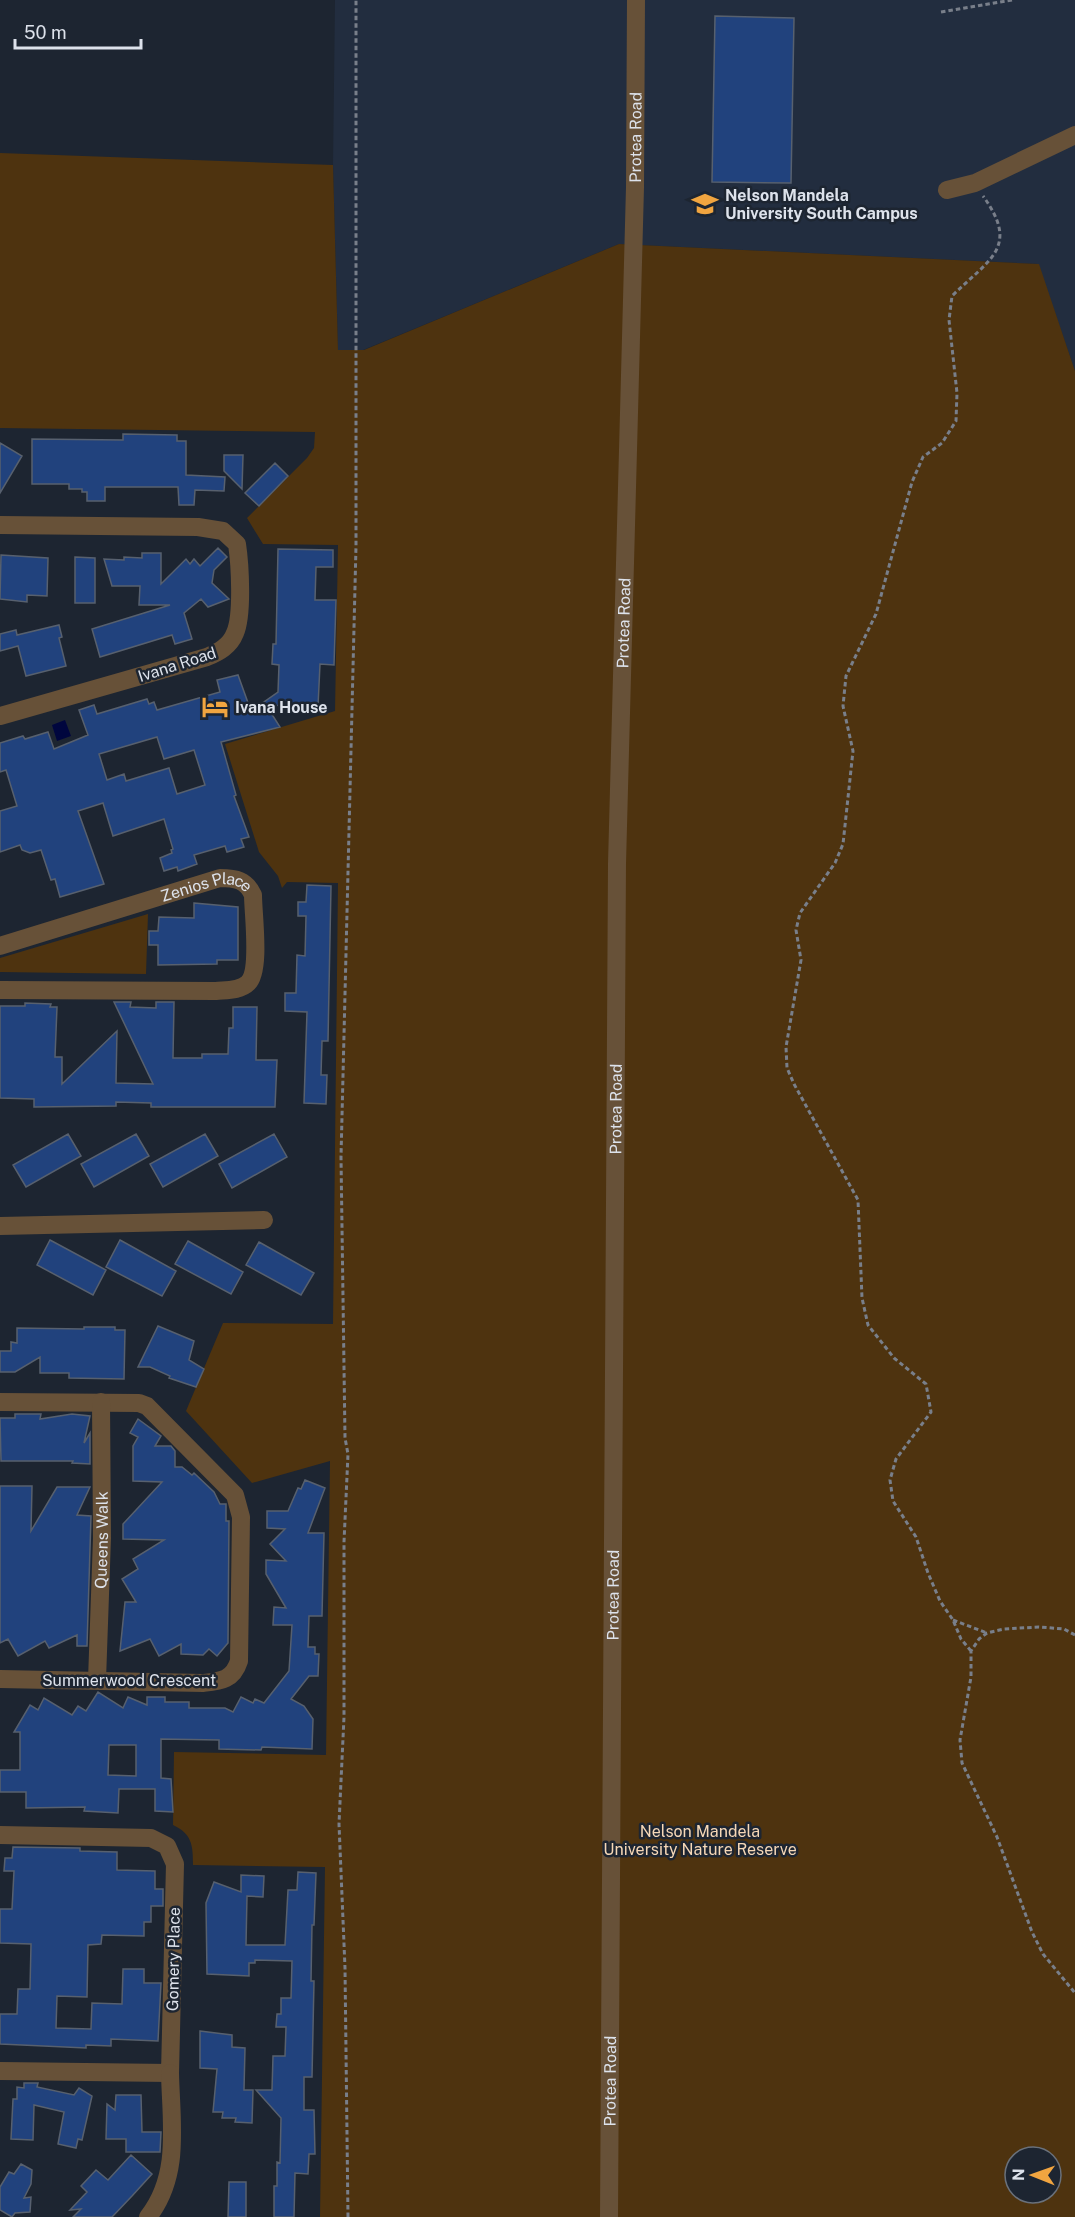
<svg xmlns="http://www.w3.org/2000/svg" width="1075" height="2217" viewBox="0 0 1075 2217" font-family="'Public Sans',sans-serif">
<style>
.built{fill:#222d3f}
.green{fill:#4e330f;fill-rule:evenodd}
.water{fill:#00063e}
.building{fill:#21427d;stroke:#57606e;stroke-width:1.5;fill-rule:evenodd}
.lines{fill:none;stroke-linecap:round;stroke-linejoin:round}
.path{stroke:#797f8a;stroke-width:3;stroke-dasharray:4.5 3;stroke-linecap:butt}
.minor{stroke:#675138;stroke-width:18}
.labels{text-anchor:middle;stroke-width:5;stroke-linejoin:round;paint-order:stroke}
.street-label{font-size:16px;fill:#dde2eb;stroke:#1d2531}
.poi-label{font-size:16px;font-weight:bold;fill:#dde2eb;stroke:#1d2531;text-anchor:start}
.park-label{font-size:16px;fill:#f6d8b7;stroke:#1d2531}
</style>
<rect width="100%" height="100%" fill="#1d2531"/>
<path class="built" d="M335 0H1075V371L1038 264 619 244 363 350H338L333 165Z"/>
<path class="green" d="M0 153 333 165 338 350H364L619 244 1039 264 1075 371V2217H320L325 1867 193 1865C193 1845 192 1834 173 1825L174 1752 326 1755 330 1461 252 1483 186 1411 223 1323 333 1324 338 883 287 882 282 888 278 876 259 852 225 744 335 711 338 545 263 544 247 518 307 458 314 448 315 432 0 428ZM1015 2157H1051V2193H1015Z
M148 914 146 974 0 972V958Z"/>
<path class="water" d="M65 720 71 736 57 741 52 725Z"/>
<path class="building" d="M715 16 794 18 791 183 712 182Z
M123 434 177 435V441H186V475L225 477 224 491 195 490 194 505H179L178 487H105V501H87V492H82V489H69V484H32V439L123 440Z
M0 443 22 456 0 493Z
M224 455H243L242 489 224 471Z
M275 463 288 476 259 506 245 493Z
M218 548 227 557 214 570 212 583 229 599 208 607 201 599 184 613 192 639 175 644 172 635 100 657 92 629 170 605H139L140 586H112L104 559 124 560V557L142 558V553H161V584L186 559 190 564 194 559 200 566Z
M278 549 333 550V567H316L315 600H336L334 665 320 664 318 707 266 705 280 727 221 742 236 795 234 796 249 837 241 839 244 847 227 852 225 846 194 855 197 864 178 871 177 867 164 871 160 858 172 853 171 850 173 849 164 819 113 836 103 803 78 811 104 884 60 897 55 879 51 880 41 850 30 853 22 850 20 845 0 852V811L17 806 6 770 0 772V743L23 736 25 739 48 732 54 749 88 735 79 710 94 705 97 714 147 699 149 704 154 702 157 710 220 692 217 680 238 675 251 711 278 692 279 665 272 664 273 644H276ZM157 737 164 759 194 750 205 785 177 794 169 768 126 781 124 774 107 780 99 754Z
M1 555 48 558 47 596 27 595V602L0 599Z
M75 557 95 558V603H75Z
M59 625 62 637 59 638 66 666 26 676 18 646 0 651V634L16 630 17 635Z
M307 885 331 886 328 1041H322L321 1075H327L326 1104 304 1103 307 1012 285 1011V993H296L297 955 305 956 306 916H298V902H306Z
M194 903 238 907V960H217V964L158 965V945H149V931H158L159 917 194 918Z
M114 1002H131L130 1007 156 1008V1002H174L173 1058H202V1054H228L229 1028H233V1007H257L256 1060H277L275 1107H151V1103L116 1102V1106L34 1107V1099L0 1098V1006H25V1003L51 1004 50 1007H57L55 1057H62V1084L117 1031 116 1083 153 1084Z
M68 1134 81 1156 26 1187 13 1165Z
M136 1134 149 1156 94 1187 81 1164Z
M205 1134 218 1156 163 1187 150 1164Z
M274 1134 287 1157 232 1188 219 1164Z
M50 1240 106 1270 93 1295 37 1265Z
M120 1240 176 1271 162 1296 106 1267Z
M188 1241 243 1272 231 1294 175 1264Z
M259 1242 314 1273 301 1295 246 1265Z
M158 1326 194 1341 189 1360 204 1369 196 1387 169 1378 170 1376 150 1367H138Z
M84 1327H115V1330H125L124 1379 69 1378V1373H40V1357L15 1372H0V1351H11V1342L17 1343V1328L84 1329Z
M15 1414H41L40 1419 72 1414 90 1416 84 1443 90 1433V1464L72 1463 73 1461H1L0 1418H15Z
M138 1419 161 1436 155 1446H171L175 1451V1467H182L192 1475 194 1473 214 1492 220 1504H226V1521H229L228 1643 217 1656 209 1649 203 1655 181 1654V1644L159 1656 150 1639 120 1651 125 1602H136L122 1579 138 1569 133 1559 164 1540 123 1539V1524L162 1482 133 1481V1446L138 1437 130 1433Z
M305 1480 325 1488 308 1533H324L322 1616H309L308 1647H315V1654H319L318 1676H309L291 1699 304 1706 313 1719 312 1749 262 1747 261 1750 219 1749V1740L161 1739V1778L171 1779 173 1812 155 1811V1789H119L118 1813 84 1811 85 1807 26 1808V1792H0V1770H20V1732H14L30 1705 38 1710 44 1698 72 1715 78 1706 86 1711 98 1692 123 1708 128 1697 147 1705V1697H165V1702H189V1708H225L233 1712 241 1697 253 1703 255 1699 264 1703 289 1671 292 1625H273L274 1607 286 1608 266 1574V1560L286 1561 270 1544 285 1529 267 1528V1511H288L298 1488 301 1489ZM109 1745H136V1776L108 1775Z
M0 1486H32L31 1531 57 1487H90L77 1515 91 1516 87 1646H77V1635L49 1648 45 1641 18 1656 8 1639 0 1643Z
M13 1847 80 1848V1851L117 1852V1870L155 1871V1889H163V1906H151V1922H144V1936L102 1935 101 1944 88 1945 87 1997 57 1996 56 2028 91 2029 92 2003 122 2004 123 1969H144V1983H161L158 2041 111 2039V2046L86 2045V2048L0 2044V2014H17L18 1989H30L31 1944 0 1943V1909H12L14 1871H4L5 1858H12Z
M298 1872 316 1873 314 1925H312L311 1981H314L312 2077H304V2110H314L315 2154H309L308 2174 295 2173 294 2217H274V2186H277V2162L280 2163 281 2118 256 2090H272L273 2056H285L286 2027H276L277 2014H281V1998H291L292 1961 255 1960V1963H249V1976L207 1974 206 1903 214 1882 241 1892V1875L264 1876 263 1897 247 1896 246 1945H285L288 1890H297Z
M200 2031 232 2035V2047L245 2048 244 2090H253L252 2123 235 2122 236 2118H222L223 2112H213L217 2069 200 2068Z
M24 2083H38L37 2087 74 2095 79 2088 92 2096 82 2140 78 2139 76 2148 58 2144 64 2112 34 2105 33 2140 11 2139 13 2099H17V2087L24 2088Z
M116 2095H141L142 2132H161L160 2152H126V2139H106L107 2104 115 2110Z
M131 2155 152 2174 132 2196 112 2217H73L81 2209 70 2210 87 2192 81 2186 96 2170 108 2180Z
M21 2164 32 2170 31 2184 24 2198 31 2197 30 2212 15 2213 12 2217 0 2210V2187L9 2172 14 2174Z
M229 2182H246V2217H228Z"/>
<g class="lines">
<path class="path" d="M941 12 1012 0
M953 1620 987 1633
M1075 1635 1064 1629 1039 1627 1004 1629 987 1633 979 1639 971 1651V1677L960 1740 962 1763 997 1837 1032 1932 1043 1954 1075 1993
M971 1651 961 1639 953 1620 940 1601 928 1573 916 1537 893 1501 890 1480 896 1459 931 1412 926 1384 894 1358 868 1325 862 1298 858 1200 794 1084 787 1068 786 1047 801 960 796 930 800 913 835 863 843 844 853 751 843 706 846 676 876 614 912 482 923 457 942 443 956 421 957 393 949 320 952 296C988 260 1021 248 983 196
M348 2217 345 1968 339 1824 344 1717V1542L348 1454 345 1438 341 1157 356 546V0"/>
<g class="minor">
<path d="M947 190 975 183 1075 135"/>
<path d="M0 525 198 527 223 531 237 544C240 564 243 615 235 633 230 646 219 652 207 657L0 716"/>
<path id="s1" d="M0 946 220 878C236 878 246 880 253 895 253 914 261 971 248 983 240 991 226 990 216 991L0 990"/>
<path d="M0 1226 264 1220"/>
<path d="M0 1402 139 1403 147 1406 235 1495 241 1517 239 1661C233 1680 221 1681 203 1683L0 1679"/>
<path id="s2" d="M97 1680 102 1538 101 1402"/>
<path d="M0 1835 151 1838 167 1846 175 1864 170 2073 0 2071"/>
<path d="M148 2217C181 2175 171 2123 170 2073"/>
<path id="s3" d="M609 2217 617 864 635 187 636 0"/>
</g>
</g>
<defs>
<g id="university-bare" transform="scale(2.07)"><path d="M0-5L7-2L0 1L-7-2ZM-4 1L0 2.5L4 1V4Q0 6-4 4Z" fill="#f1a540" stroke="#1d2531" stroke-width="2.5" paint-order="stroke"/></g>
<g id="hotel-bare" transform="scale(2.07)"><path d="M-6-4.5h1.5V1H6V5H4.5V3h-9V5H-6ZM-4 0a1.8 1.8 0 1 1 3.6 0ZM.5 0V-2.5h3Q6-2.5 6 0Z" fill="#f1a540" stroke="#1d2531" stroke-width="2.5" paint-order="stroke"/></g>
</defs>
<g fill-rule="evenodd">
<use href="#university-bare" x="705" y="204"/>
<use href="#hotel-bare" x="215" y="707"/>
</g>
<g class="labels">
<g class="street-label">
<text dy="6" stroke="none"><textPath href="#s3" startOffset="2080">Protea Road</textPath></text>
<text dy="6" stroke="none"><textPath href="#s3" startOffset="1594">Protea Road</textPath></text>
<text transform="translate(177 664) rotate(-18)" y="6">Ivana Road</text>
<text dy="6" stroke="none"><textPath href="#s1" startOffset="216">Zenios Place</textPath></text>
<text dy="6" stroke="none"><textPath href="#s3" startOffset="1108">Protea Road</textPath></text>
<text dy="6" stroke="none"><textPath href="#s2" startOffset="140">Queens Walk</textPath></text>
<text dy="6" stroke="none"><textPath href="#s3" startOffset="622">Protea Road</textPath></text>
<text x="129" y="1686">Summerwood Crescent</text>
<text transform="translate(173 1959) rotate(-89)" y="6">Gomery Place</text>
<text dy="6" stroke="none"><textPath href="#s3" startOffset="136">Protea Road</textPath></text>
</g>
<g class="poi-label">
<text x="725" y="201">Nelson Mandela<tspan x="725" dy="18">University South Campus</tspan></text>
<text x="235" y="713">Ivana House</text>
</g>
<g class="park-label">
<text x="700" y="1837">Nelson Mandela<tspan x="700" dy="18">University Nature Reserve</tspan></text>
</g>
</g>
<g transform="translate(1033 2175) rotate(271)"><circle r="28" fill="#1d2531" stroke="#6a717b" stroke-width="1.5"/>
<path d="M0-4.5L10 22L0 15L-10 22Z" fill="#f1a540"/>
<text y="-9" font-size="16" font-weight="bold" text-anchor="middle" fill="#dde2eb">N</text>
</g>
<path d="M15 39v9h126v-9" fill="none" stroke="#dde2eb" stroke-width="3"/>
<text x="24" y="39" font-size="18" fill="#dde2eb" stroke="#1d2531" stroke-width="4.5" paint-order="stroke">50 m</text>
</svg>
